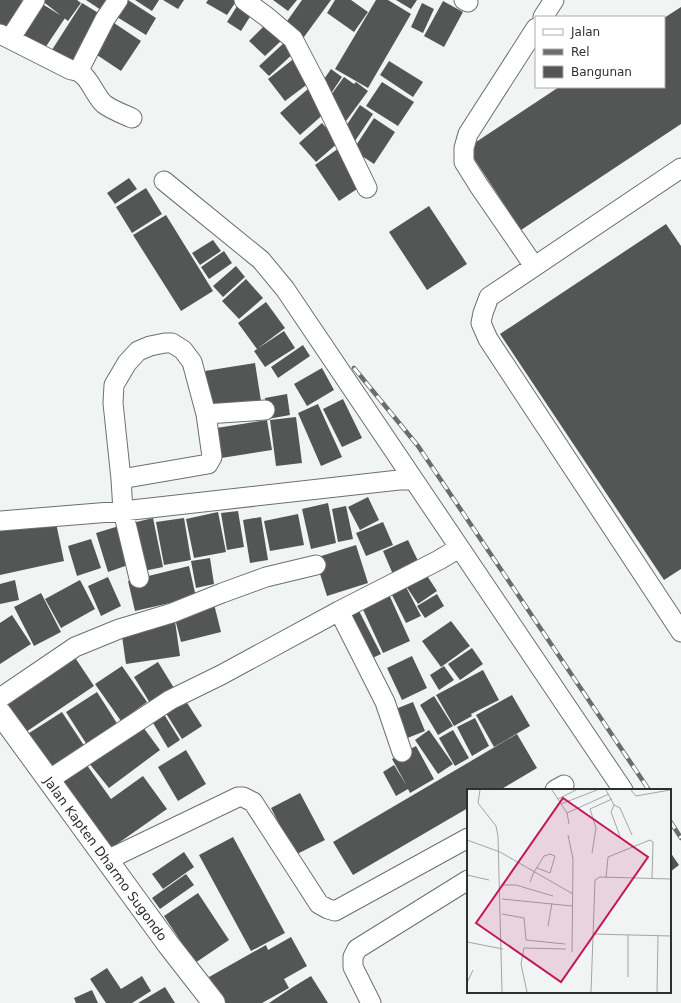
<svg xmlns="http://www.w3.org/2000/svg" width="681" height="1003" viewBox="0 0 681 1003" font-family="'DejaVu Sans',sans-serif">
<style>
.building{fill:#535655}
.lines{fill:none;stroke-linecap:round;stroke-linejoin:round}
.minor-casing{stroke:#6c706f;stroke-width:21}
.major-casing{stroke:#6c706f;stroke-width:24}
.minor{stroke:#fff;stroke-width:19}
.major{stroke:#fff;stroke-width:22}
.rail-casing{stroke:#6a6d6c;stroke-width:4.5}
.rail{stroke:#fff;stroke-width:3;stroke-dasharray:9;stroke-linecap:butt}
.labels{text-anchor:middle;stroke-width:4;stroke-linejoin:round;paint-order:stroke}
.street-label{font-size:13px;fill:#2e302f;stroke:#fff}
.inset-road{fill:none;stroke:#a2a6a5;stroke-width:1}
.view{fill:#c2185b;fill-opacity:0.15;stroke:#c2185b;stroke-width:2}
.inset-edge{fill:none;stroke:#2e302f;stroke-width:2}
</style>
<rect width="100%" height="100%" fill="#f0f5f4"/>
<path class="building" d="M0 0H21L26 2 10 32 0 27Z
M41 0H77L81 3 68 21Z
M86 0H113L104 12Z
M128 0 156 18 146 35 117 17Z
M135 0H159L152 11Z
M163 0H184L178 9Z
M208 0H237L227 15 206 3Z
M273 0H297L288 11Z
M302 0H331L304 37 285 24Z
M335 0H351L368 12 354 32 327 13Z
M376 0H388L411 14 368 88 335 69Z
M396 0H417L411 9Z
M443 1 463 12 444 47 424 36Z
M39 2 65 18 41 54 16 38Z
M82 3 105 17 73 68 50 53Z
M239 3 253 12 241 31 227 22Z
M422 3 434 9 423 33 411 27Z
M681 7V124L521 230 467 148 559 87H664V18Z
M114 23 141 41 121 71 94 53Z
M267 23 283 39 265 56 249 41Z
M286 41 296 51 269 76 259 66Z
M296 57 313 80 285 101 268 79Z
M389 61 423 82 413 97 380 75Z
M331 69 342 77 332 92 320 85Z
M344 77 354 84 356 82 368 91 346 121 334 113 339 107 328 99Z
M382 82 414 102 398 126 366 106Z
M308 89 327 111 300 135 280 113Z
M360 105 373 114 355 141 342 132Z
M374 118 395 132 374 164 353 150Z
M322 123 339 142 316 162 299 143Z
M339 148 363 185 339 201 315 165Z
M129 178 137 189 115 204 107 193Z
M146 188 162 214 132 233 116 207Z
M429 206 467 264 427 290 389 232Z
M166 215 213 291 181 311 133 235Z
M666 224 681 246V569L664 580 500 334Z
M213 240 221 251 200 265 192 253Z
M224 251 232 263 209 279 201 267Z
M236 266 245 277 223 297 213 286Z
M246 279 263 298 239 319 222 301Z
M266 302 285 328 257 349 238 323Z
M284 331 295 348 265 367 254 351Z
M303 345 310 356 278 378 271 367Z
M255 363 261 401 211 409 205 371Z
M322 368 334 390 307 406 294 384Z
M287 394 290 415 268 419 265 398Z
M343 399 362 438 342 447 323 409Z
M318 404 342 457 321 466 298 413Z
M296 417 302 463 276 466 270 420Z
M267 420 272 450 215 459 210 429Z
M368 497 379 520 360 530 348 507Z
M328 503 336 543 311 549 302 509Z
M346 506 353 539 338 542 332 509Z
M238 511 244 547 227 550 221 513Z
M218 512 226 552 194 558 186 519Z
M298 514 304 545 270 551 264 521Z
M261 517 268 560 250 563 243 520Z
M55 518 64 561 0 575V530Z
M153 518 163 567 139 572 128 524Z
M184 518 191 560 164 565 156 522Z
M383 522 393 545 366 556 356 533Z
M119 526 131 564 108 572 96 533Z
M91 539 101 568 77 576 68 546Z
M408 540 421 567 395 579 383 551Z
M356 545 368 583 327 596 315 558Z
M210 558 214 584 196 588 191 561Z
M189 566 196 597 135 611 128 581Z
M424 571 437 591 418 604 404 583 421 616 406 623 390 591Z
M108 577 121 606 101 616 88 586Z
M15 580 19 600 0 604V584Z
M80 580 95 609 61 628 45 599Z
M387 590 410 641 383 653 360 603Z
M41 593 61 632 34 646 14 607Z
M437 594 444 606 425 618 417 606Z
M214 604 221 632 181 642 174 615Z
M356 605 381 654 366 661 342 613Z
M12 615 31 644 0 664V623Z
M175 621 180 656 126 664 121 629Z
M451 621 470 646 441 667 422 641Z
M472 648 483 664 460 680 448 664Z
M72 653 94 686 20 736 0 707Z
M412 656 427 688 402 700 387 668Z
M158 662 174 688 150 703 134 677Z
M122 666 147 702 121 721 95 684Z
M444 666 454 680 439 690 430 675Z
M483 670 499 700 471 714 472 716 454 726 436 695Z
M97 692 120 728 89 748 66 712Z
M182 695 202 726 182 739 162 707Z
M512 695 530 726 494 747 476 715Z
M434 696 453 726 438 735 420 705Z
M413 702 425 731 405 739 393 710Z
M162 711 180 740 168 748 150 718Z
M62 712 87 750 51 773 26 735Z
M475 718 489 746 472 756 457 727Z
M140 723 160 750 109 788 88 762Z
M429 730 453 764 438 774 415 740Z
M453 730 469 758 455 766 439 738Z
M517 734 537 768 500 790H468V808L353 875 333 842Z
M416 746 434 779 410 793 408 789 396 796 383 772 394 765 407 786 392 759Z
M186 750 206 784 178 801 158 767Z
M84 761 111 799 143 776 167 809 107 851 56 780Z
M300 793 325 840 295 855 271 808Z
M233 837 285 933 251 951 199 855Z
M184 852 194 867 163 889 152 874Z
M670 852 679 865 670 872Z
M186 874 194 885 160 909 152 898Z
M198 893 229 940 195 963 164 916Z
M291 937 307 966 284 979 289 988 262 1003H223L209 977 266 945 268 950Z
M107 968 121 989 142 976 151 991 132 1003H106L90 979Z
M311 976 328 1003H269L293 987Z
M165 987 175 1003H138Z
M92 990 98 1003H76L74 998Z"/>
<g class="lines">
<g class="minor-casing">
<path id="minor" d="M244 0 267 17 293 39 317 85 367 188
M464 0 468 2
M543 17 554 0
M0 34 71 70C88 70 93 94 104 104 112 110 123 114 132 118
M10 39 35 0
M76 70 80 68 105 19 118 0
M681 168 489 297 483 313 481 323 488 339 681 632
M164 181 261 260 285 289 623 790
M534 266 479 186 464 162V148L468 134 536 28
M206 414 265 410
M121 479 208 464 212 457 206 414 192 362 183 350 172 343H165L150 346 138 351 127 363 114 385 113 403 121 479 123 511 139 578
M0 521 123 511 399 480H413
M339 611 385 702 402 752
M0 698 75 647 119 629 172 613 222 593 266 577 316 565
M50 779 170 700 221 675 339 611 439 560 459 548
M555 790 564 785
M107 860 238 797H243L253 802 319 904 328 909 335 911 468 838
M371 1003 353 967V957L357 949 468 880"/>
</g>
<g class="major-casing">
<g id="major">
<path id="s1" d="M0 713 168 944 214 1003"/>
</g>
</g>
<use href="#minor" class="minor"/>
<use href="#major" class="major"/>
<g class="rail-casing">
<path id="rail" d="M354 368 418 446 649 790
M670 821 681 838"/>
</g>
<use href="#rail" class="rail"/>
</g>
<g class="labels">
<g class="street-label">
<text dy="5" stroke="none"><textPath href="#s1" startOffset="180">Jalan Kapten Dharmo Sugondo</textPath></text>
</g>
</g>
<g transform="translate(467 789)">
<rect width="204" height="204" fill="#f0f5f4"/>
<path class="inset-road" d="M13 1 11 14 29 37 31 47 35 203M85 1 100 24 102 35M139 1 147 16 153 19 165 46M164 1 169 7 203 1M91 10 109 1M94 15 130 1M147 16 144 23 154 50M100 24 142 5M101 46 106 70 105 163M0 51 33 63M33 63 106 105M125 64 129 39 123 20 145 10M0 86 22 91M139 89 141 68 183 51 186 53 185 89M63 93 67 83 77 67 83 65 88 67 83 84 70 79M34 96H49L86 107M35 110 105 117M35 125 57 129 59 151 98 155M81 137 85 114M126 145 204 147M0 153 36 160M161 188V146M0 194 6 181M60 203 54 175 57 159 99 160M124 203 128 91 133 88 204 90M190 203 191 147"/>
<path class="view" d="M96 9 181 68 94 193 9 134Z"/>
<rect width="204" height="204" class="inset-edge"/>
</g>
<rect x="535" y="16" width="130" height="72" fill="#ffffff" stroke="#abacac"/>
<rect x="543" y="29" width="20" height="6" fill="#ffffff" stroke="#abacac"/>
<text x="571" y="36" font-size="12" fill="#2e302f">Jalan</text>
<rect x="543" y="49" width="20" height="6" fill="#6a6d6c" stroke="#abacac"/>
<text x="571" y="56" font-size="12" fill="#2e302f">Rel</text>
<rect x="543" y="66" width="20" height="12" fill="#535655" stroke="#abacac"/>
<text x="571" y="76" font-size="12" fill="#2e302f">Bangunan</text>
</svg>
